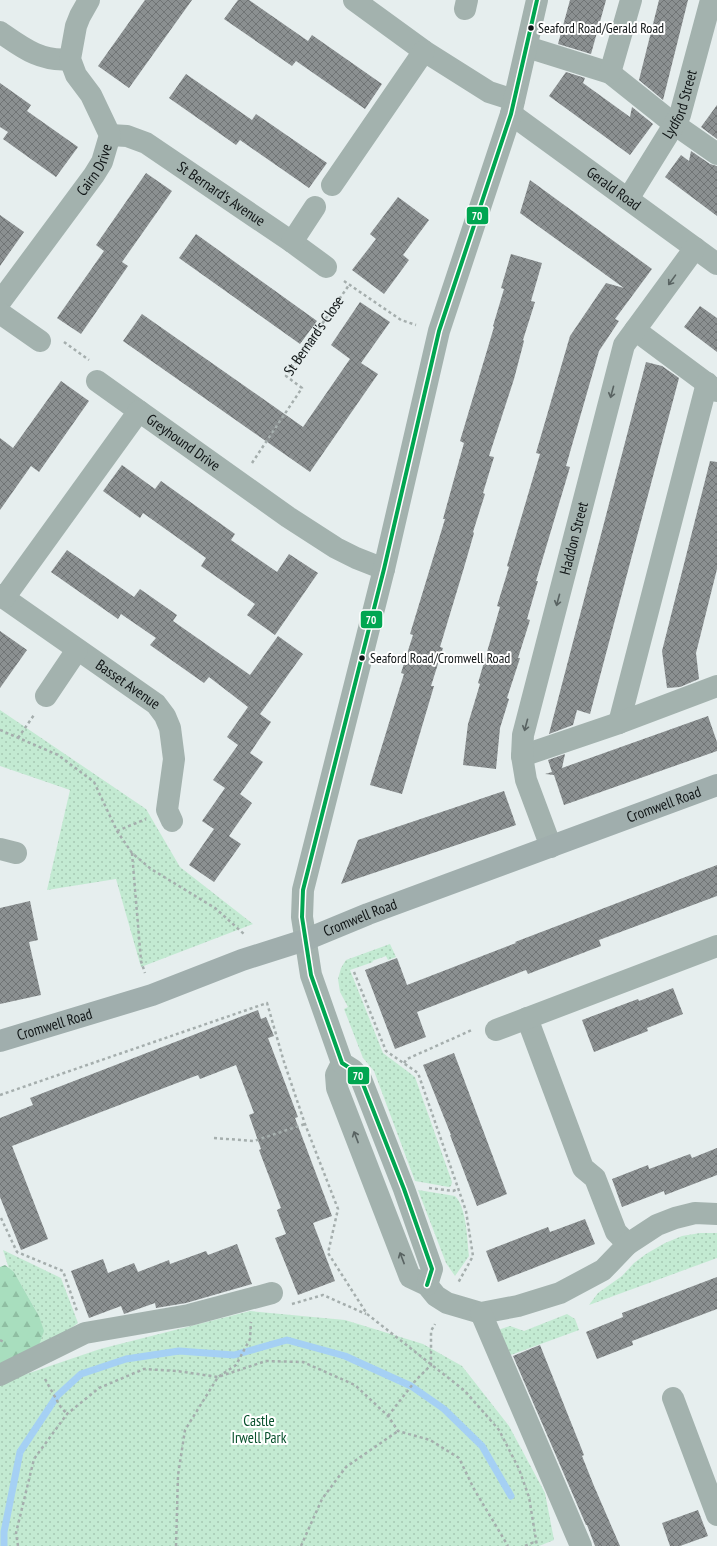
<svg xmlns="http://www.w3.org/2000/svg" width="717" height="1546" viewBox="0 0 717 1546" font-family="'PT Sans Narrow',sans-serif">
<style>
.grass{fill:url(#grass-dots)}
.forest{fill:url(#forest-firs)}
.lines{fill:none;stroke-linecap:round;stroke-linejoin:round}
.stream{stroke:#a5d0f4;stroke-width:7}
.building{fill:url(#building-cross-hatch)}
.path{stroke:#a5aead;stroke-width:2.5;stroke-dasharray:3 3;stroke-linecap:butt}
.minor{stroke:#a3b2ae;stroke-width:22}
.highway{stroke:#a0aead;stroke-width:22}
.bus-1-casing{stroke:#fff;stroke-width:7}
.bus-1{stroke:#00a651;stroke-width:4}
.oneway{stroke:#596362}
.bus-dot{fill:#0f1415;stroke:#fff;stroke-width:1.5}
.labels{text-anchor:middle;stroke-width:4;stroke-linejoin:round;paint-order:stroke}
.bus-label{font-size:14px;fill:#0f1415;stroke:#fff;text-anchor:start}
.street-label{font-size:15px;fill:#0f1415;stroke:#fff}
.park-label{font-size:15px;fill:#08502c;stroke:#fff}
.line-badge{stroke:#fff;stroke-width:1.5}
.badge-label{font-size:11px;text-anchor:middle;font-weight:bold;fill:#fff}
</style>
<defs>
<pattern id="grass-dots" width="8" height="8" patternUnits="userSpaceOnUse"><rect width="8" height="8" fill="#c3ead2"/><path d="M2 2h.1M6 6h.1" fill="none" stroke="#a6c8b3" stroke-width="1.8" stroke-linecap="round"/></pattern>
<pattern id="forest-firs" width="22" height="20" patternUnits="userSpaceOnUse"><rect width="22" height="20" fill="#a8debe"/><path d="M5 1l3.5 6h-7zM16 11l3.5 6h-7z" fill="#8fbea2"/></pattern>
<pattern id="building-cross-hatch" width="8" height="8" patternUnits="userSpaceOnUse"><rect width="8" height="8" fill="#8b9091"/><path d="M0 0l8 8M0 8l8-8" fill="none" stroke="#707475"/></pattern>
</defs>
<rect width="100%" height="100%" fill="#e6eeee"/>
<path class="grass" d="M0 710 146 809 180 867 253 924 141 967 116 879 47 890 70 790 0 766Z
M390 944 396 957 388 960 386 956 372 961 373 962 350 970 383 1053 415 1077 452 1182 451 1186 449 1187 415 1181 374 1071 363 1058 344 1009 348 1007 340 992 338 979 341 968 346 960Z
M418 1190 455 1196C467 1208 467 1240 469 1256L455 1276 446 1263Z
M700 1233H717V1258L589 1305 598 1293 622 1276 634 1263 646 1254 665 1243 682 1236Z
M3 1250 61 1278 78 1323 62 1335 39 1345V1316L14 1272 9 1269Z
M250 1311 345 1320 423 1344 462 1366 509 1426 545 1493 554 1540 539 1546H0V1383L100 1349Z
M567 1314 575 1319 579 1330 508 1356 498 1330 510 1326 524 1331Z"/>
<path class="forest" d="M5 1265 14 1272 39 1316 44 1331 39 1345 0 1364V1267Z"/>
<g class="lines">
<path class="stream" d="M4 1546V1532L20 1452 57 1396 81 1374 126 1359 179 1351 234 1355 287 1340 345 1356 411 1386 444 1409 482 1446 511 1496"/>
</g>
<path class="building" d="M145 0H192L129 88 98 66Z
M238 0H249L308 41 312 35 382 84 365 109 296 61 292 66 224 19Z
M570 0H606L591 54 558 44Z
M659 0H688L663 100 639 80Z
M566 72 585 78 583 83 630 117 632 107 653 124 630 155 549 96Z
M186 74 252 120 256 114 327 163 309 188 240 140 236 145 169 98Z
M0 83 31 105 27 111 78 147 56 177 3 139 8 132 0 127Z
M717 105V139L701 127Z
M691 151 710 164 717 166V216L665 177 681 155 689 161Z
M146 173 172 191 122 262 128 266 81 334 57 318 104 251 96 245Z
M530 180 652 269 615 319 619 321 599 351 566 466 570 467 536 581H538L527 619 530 620 518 658H520L507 698 509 699 500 728 496 769 463 765 468 724 480 684 478 683 500 607 497 606 509 567 507 566 540 454 536 453 570 336 606 283 624 288 520 213Z
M398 197 429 220 403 255 409 260 384 294 352 270 376 239 370 234Z
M0 215 24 232 0 266Z
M196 234 317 321 300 344 179 258Z
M511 254 542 263 531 301 535 302 523 340 524 341 514 379 489 456 494 457 483 493 485 494 473 532 474 533 463 571 440 647 443 648 431 686H434L402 794 370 785 404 674 401 673 413 635 410 634 445 519H443L464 443 460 441 494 327 493 326 504 289 501 288Z
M360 302 390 322 361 363 378 374 310 472 123 341 142 314 303 427 350 359 331 345Z
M700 306 717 318V352L684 327Z
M646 362 662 366 679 378 590 714 577 710 573 725 549 734Z
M61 381 89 401 39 472 31 466 0 510V438L13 448Z
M710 461 717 462V569L696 653 699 679 680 687 667 688 662 651Z
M122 465 155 489 161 481 235 534 231 540 277 572 289 554 318 573 275 635 247 615 255 604 201 566 206 558 143 513 140 518 103 491Z
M67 550 134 597 140 589 177 615 173 621 250 675 278 636 303 654 260 714 271 722 250 753 263 762 240 794 252 803 229 836 241 844 214 882 189 865 214 829 202 821 225 788 213 780 238 745 227 737 248 707 209 677 204 683 150 645 156 638 121 614 118 619 51 572Z
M0 631 27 650 0 688Z
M708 716 717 742V751L564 805 554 775 545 774 552 772 548 760 565 754 562 768Z
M504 791 516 825 341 884 358 840Z
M717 865V896L599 940 601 946 528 974 526 970 417 1012 426 1037 395 1049 365 970 397 958 407 985 516 943 515 942Z
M30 901 38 940 29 942 41 995 0 1004V908Z
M673 988 683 1014 647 1028 648 1031 594 1052 582 1020 638 999 639 1001Z
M258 1010 261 1019 266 1017 274 1036 268 1038 298 1117 295 1118 332 1216 313 1223 335 1281 298 1295 275 1238 286 1234 277 1210 281 1208 259 1150 261 1149 249 1115 254 1113 236 1065 200 1079 198 1075 12 1146 48 1239 21 1250 0 1197V1118L33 1105 30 1098Z
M454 1053 507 1194 477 1206 450 1135H451L423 1065Z
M717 1148V1175L665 1195 664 1191 622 1207 612 1179 648 1165 649 1169 690 1154 692 1158Z
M585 1219 595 1244 498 1282 486 1251 548 1227 550 1232Z
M237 1244 252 1284 186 1303 156 1308 155 1303 124 1314 121 1306 89 1318 71 1271 103 1259 108 1273 134 1263 138 1272 169 1260 170 1264 206 1251 208 1255Z
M717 1277V1309L632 1341 633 1345 597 1359 586 1332 623 1317 622 1313Z
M540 1345 584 1455 582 1456 594 1486 620 1546H595L587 1525H586L513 1356Z
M698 1510 708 1536 680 1546H670L662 1523Z"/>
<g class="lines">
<g class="path">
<path d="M344 281 401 320 416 325"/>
<path d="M64 342 89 360"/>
<path id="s1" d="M252 463 302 388 286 376 349 285"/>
<path d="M0 730 58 755 94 782 117 831 132 853 151 869 215 908 244 934"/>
<path d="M18 738 34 715"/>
<path d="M117 831 146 819"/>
<path d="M132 853 141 961 145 973"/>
<path d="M354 972 386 1051 418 1073 466 1211 473 1256 458 1283"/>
<path d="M404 1063 407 1059 472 1030"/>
<path d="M0 1095 267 1003 284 1062 305 1124 338 1209 328 1253 367 1314 465 1391 499 1430 519 1469 529 1497 537 1546"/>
<path d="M214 1138 254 1141 305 1124"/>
<path d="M429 1188 453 1191 458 1189"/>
<path d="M1 1218 17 1252 63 1271 77 1311"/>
<path d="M292 1304 323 1295 366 1314"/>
<path d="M0 1340 4 1342"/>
<path d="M45 1379 60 1406 67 1414"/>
<path d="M388 1416 416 1380 431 1365V1331L435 1324"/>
<path d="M18 1546 16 1533 34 1459 67 1414 99 1388 144 1369 177 1371 218 1377 266 1361 303 1362 355 1385 388 1416 398 1431 430 1440 459 1458 474 1489 508 1546"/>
<path d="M176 1546 178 1475 185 1430 218 1377 236 1365 250 1339 251 1322"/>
<path d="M301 1546 322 1499 346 1467 398 1431"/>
<path d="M525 1546 536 1541"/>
</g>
<g class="minor">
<path d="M354 0 424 51 489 92 514 100"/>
<path d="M465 9 467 0"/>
<path d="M0 32C23 48 41 62 70 59"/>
<path d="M527 47 610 73 674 124 717 154"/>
<path d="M610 73 631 0"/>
<path id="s2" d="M511 114 717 264"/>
<path id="s3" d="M110 135 127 136 146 143 292 242 326 267"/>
<path d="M332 185 424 51"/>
<path id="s4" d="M628 199 680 115 711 0"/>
<path d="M292 242 315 207"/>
<path id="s5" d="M0 302 94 175 102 162 110 135 91 95 76 75 70 59 76 26 80 16 89 0"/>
<path d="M0 313 40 341"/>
<path d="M635 330 717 391"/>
<path d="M97 381 139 411"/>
<path id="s6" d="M0 595 156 704 165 716 170 728 174 759 167 810 172 821"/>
<path id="s7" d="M4 598 139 411 288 517 336 548 356 558 384 569"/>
<path d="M46 696 77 650"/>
<path d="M619 723 707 383"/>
<path d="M522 756 619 723 717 686"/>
<path id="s8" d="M551 847 526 780 522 756 523 735 624 345 695 248"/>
<path d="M0 849 16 853"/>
<path d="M527 1018 583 1168 595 1178 616 1232 628 1244"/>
<path d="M496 1030 717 946"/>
<path d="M342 1063 336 1075 337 1088 410 1277 427 1285 436 1296 447 1303 481 1313 518 1306 560 1293 603 1270 628 1244 657 1225 675 1218 695 1213 717 1214"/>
<path d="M427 1285 432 1269 404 1189 361 1079 353 1070 342 1063 311 975 302 917 303 890 384 569 439 331 511 114 537 0"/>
<path d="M481 1313 581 1546"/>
<path d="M0 1375 85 1333 189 1315 272 1293"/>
<path d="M673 1398 717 1515"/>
</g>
<path class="highway" id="s9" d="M0 1041 152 995 242 960 305 940 368 914 717 785"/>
<g class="bus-1-casing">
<path id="bus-1" d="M427 1285 432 1269 404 1189 361 1079 353 1070 342 1063 311 975 302 917 303 890 384 569 439 331 511 114 537 0"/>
</g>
<use href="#bus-1" class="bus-1"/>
</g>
<defs><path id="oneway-shaft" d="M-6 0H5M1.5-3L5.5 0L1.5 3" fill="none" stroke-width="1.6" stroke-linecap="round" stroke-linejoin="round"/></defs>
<g class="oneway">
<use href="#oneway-shaft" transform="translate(672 280) rotate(126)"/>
<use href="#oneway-shaft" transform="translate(612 392) rotate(105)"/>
<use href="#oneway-shaft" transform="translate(558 600) rotate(105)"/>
<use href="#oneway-shaft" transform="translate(526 725) rotate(105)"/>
<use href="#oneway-shaft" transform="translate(356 1137) rotate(-111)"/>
<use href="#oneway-shaft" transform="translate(402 1258) rotate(-111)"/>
</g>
<g class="bus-dot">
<circle cx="531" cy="28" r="3.5"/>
<circle cx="362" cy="658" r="3.5"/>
</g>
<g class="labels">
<g class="bus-label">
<text x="538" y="33">Seaford Road/Gerald Road</text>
<text x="370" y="663">Seaford Road/Cromwell Road</text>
</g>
<g class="street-label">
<text dy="5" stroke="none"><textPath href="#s4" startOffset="109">Lydford Street</textPath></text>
<text dy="5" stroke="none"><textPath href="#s5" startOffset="163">Cairn Drive</textPath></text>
<text dy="5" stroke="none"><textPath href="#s2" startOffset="127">Gerald Road</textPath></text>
<text dy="5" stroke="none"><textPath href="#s3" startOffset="128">St Bernard's Avenue</textPath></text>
<text dy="5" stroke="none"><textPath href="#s1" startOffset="159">St Bernard's Close</textPath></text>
<text dy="5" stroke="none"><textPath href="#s7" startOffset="285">Greyhound Drive</textPath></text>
<text dy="5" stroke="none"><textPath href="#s8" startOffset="320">Haddon Street</textPath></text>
<text dy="5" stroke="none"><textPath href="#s6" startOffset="156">Basset Avenue</textPath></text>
<text dy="5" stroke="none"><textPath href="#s9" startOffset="705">Cromwell Road</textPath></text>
<text dy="5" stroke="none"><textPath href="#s9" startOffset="381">Cromwell Road</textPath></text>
<text dy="5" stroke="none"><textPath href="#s9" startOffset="57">Cromwell Road</textPath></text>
</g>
<g class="park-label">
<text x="259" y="1426">Castle<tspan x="259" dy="17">Irwell Park</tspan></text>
</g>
</g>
<g class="line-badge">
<rect x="466" y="206" width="23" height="19" rx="4" fill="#00a651"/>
<rect x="360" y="610" width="23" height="19" rx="4" fill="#00a651"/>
<rect x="347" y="1066" width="23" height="19" rx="4" fill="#00a651"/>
</g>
<g class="badge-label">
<text x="477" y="220">70</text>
<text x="371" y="624">70</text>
<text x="358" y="1080">70</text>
</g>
</svg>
